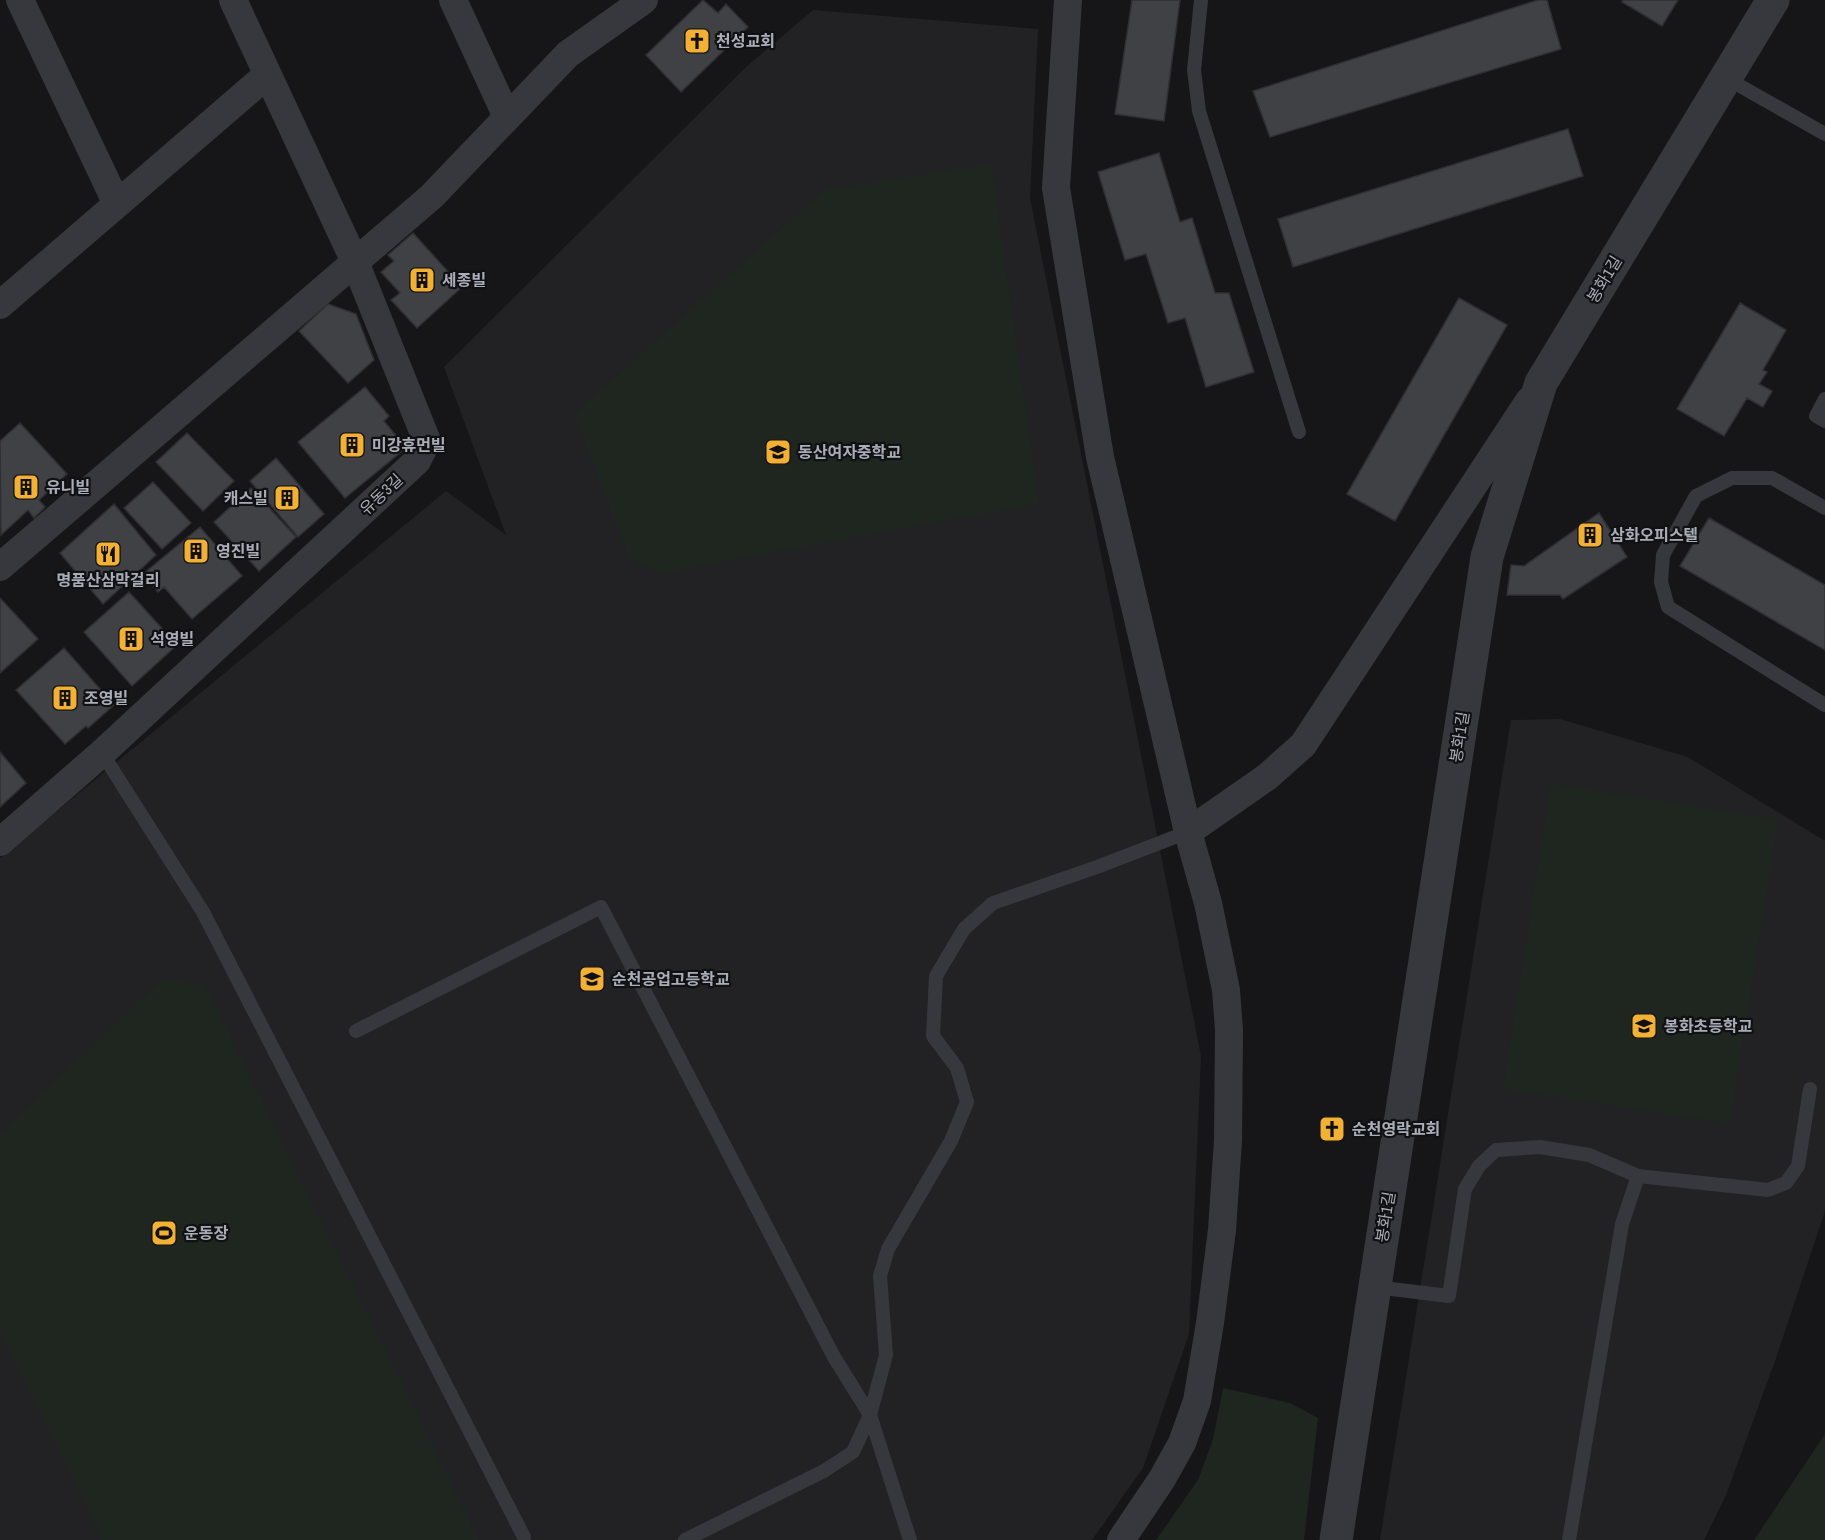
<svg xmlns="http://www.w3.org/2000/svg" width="1825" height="1540" viewBox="0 0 1825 1540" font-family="'Archivo Narrow','Noto Sans KR',sans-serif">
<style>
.built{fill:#222225}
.green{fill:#1e261f}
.building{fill:#404145;stroke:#303034;stroke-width:1.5}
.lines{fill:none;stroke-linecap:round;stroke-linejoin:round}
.service{stroke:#37383d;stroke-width:14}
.minor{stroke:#37383d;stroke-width:28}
.tertiary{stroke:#37383d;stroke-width:33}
.labels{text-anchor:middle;stroke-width:4.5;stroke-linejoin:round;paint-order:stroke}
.poi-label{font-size:16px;font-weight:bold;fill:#a8adb8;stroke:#111113;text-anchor:start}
.street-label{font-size:16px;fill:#a8adb8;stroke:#111113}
</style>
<rect width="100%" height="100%" fill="#161618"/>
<path class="built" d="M813 10 1038 29 1030 198 1201 1056 1189 1334 1143 1468 1092 1540H0V858L446 491 506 535 444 367 746 67Z
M1560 719 1688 757 1825 841V1211L1775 1361 1726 1495 1704 1540H1380L1511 720Z"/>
<path class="green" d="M991 163 1039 504 663 573 629 559 574 414 824 190Z
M1551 783 1778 819 1730 1124 1503 1089Z
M161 980 205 984 479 1540H102L0 1332V1133Z
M1223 1388 1290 1403 1318 1418 1304 1540H1156L1198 1480 1213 1439Z
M1825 1434V1540H1754Z"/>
<path class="building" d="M703 0 718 13 726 4 748 27 681 92 646 55Z
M1132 0H1180L1164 121 1115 114Z
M1538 0H1547L1561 49 1270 137 1253 91Z
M1623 0H1678L1662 26 1622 2Z
M1568 129 1583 176 1293 267 1278 219Z
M1159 153 1180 222 1192 218 1215 293H1229L1254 372 1206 387 1185 318 1168 323 1146 254 1125 260 1098 172Z
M413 233 462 287 417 328 391 300 400 293 381 272 394 261 388 255Z
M1459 298 1507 325 1395 521 1347 494Z
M1740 303 1786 330 1763 370 1767 372 1759 384 1772 391 1763 407 1747 398 1724 436 1677 409Z
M328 304 356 314 374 360 348 383 299 331Z
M365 387 389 416 384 421 406 448 345 498 298 442Z
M20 423 67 474 39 500 45 507 34 518 28 510 1 535 0 441Z
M187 433 234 481 203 511 156 462Z
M276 458 324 514 298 537 250 481Z
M153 482 191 523 162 549 124 508Z
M251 488 296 537 259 571 214 522Z
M114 504 156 555 103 604 60 553Z
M1599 513 1627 557 1563 599 1560 595H1507L1511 565 1524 566Z
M1709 518 1825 585V650L1680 566Z
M200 527 242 576 192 619 164 587 158 592 143 574Z
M129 592 177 645 132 686 84 632Z
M0 598 38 639 0 673Z
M64 648 114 705 88 728 86 726 65 744 16 690Z
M0 752 26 783 0 807Z"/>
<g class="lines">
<path class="service" d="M1201 0 1194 70 1199 111 1299 432
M1726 78 1825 134
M1825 399 1816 416 1825 421
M1825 508 1772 478H1732L1696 496 1663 555 1661 582 1668 607 1825 705
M102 753 203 912 524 1537
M356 1031 601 907 834 1357 870 1415 910 1540
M1375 1287 1449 1296 1465 1189 1479 1166 1496 1150 1540 1147 1589 1155 1638 1176 1768 1190 1786 1183 1798 1166 1810 1089
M685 1540 824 1471 853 1452 870 1415 886 1355 880 1276 888 1249 951 1141 967 1102 957 1068 933 1036 936 976 964 929 993 903 1097 867 1188 832
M1569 1540 1622 1224 1638 1176"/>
<path class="minor" d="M20 0 117 204
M453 0 507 117
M1068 0 1056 188 1100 457 1188 832 1208 903 1226 990 1229 1030 1228 1140 1222 1230 1210 1323 1197 1401 1182 1443 1162 1479 1121 1540
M0 305 267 75
M0 567 432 196 568 54 644 0
M1188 832 1267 777 1303 745 1529 401
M0 842 102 753 417 461 427 441 355 262 233 0"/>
<path class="tertiary" d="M1336 1540 1487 557 1541 383 1773 0"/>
</g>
<defs>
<g id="church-square" transform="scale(1.35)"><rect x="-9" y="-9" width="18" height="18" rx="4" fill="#f2b134" stroke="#111113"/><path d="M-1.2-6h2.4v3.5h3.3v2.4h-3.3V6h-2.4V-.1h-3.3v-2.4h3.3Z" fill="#111"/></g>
<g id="building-square" transform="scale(1.35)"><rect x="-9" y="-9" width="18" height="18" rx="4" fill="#f2b134" stroke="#111113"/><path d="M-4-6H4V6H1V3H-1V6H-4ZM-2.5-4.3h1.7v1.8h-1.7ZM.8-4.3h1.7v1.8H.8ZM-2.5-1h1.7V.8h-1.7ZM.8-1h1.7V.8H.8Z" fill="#111"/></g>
<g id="school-square" transform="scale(1.35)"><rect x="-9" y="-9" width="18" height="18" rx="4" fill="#f2b134" stroke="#111113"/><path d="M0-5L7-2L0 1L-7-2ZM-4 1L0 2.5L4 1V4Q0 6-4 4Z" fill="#111"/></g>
<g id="restaurant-square" transform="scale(1.35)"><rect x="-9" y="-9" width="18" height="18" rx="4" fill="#f2b134" stroke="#111113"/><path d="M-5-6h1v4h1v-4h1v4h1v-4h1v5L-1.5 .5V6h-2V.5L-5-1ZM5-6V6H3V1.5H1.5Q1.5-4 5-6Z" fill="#111"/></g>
<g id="stadium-square" transform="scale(1.35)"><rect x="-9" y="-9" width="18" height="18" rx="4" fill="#f2b134" stroke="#111113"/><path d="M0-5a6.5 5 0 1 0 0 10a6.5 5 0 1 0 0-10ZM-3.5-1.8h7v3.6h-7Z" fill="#111"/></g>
</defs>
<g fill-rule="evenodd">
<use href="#church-square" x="697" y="41"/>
<use href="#building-square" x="422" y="280"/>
<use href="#building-square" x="352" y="445"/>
<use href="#school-square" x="778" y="452"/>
<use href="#building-square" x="26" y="487"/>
<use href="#building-square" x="287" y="498"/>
<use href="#building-square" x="1590" y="535"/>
<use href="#building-square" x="196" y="551"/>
<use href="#restaurant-square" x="108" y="554"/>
<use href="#building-square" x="131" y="639"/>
<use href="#building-square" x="65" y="698"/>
<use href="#school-square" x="592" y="979"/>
<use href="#school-square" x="1644" y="1026"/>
<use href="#church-square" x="1332" y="1129"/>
<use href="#stadium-square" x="164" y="1233"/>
</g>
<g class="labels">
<g class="poi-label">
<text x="716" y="47">천성교회</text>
<text x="442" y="286">세종빌</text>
<text x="372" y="451">미강휴먼빌</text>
<text x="798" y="458">동산여자중학교</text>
<text x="46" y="493">유니빌</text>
<text x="268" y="504" text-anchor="end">캐스빌</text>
<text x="1610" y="541">삼화오피스텔</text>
<text x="216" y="557">영진빌</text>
<text x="108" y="586" text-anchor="middle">명품산삼막걸리</text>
<text x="150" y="645">석영빌</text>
<text x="84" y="704">조영빌</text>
<text x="612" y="985">순천공업고등학교</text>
<text x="1664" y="1032">봉화초등학교</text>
<text x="1352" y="1135">순천영락교회</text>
<text x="184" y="1239">운동장</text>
</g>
<g class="street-label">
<text transform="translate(1604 279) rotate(-59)" y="6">봉화1길</text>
<text transform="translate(381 494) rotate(-43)" y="6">유동3길</text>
<text transform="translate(1459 737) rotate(-81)" y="6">봉화1길</text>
<text transform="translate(1385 1217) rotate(-81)" y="6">봉화1길</text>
</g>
</g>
</svg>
